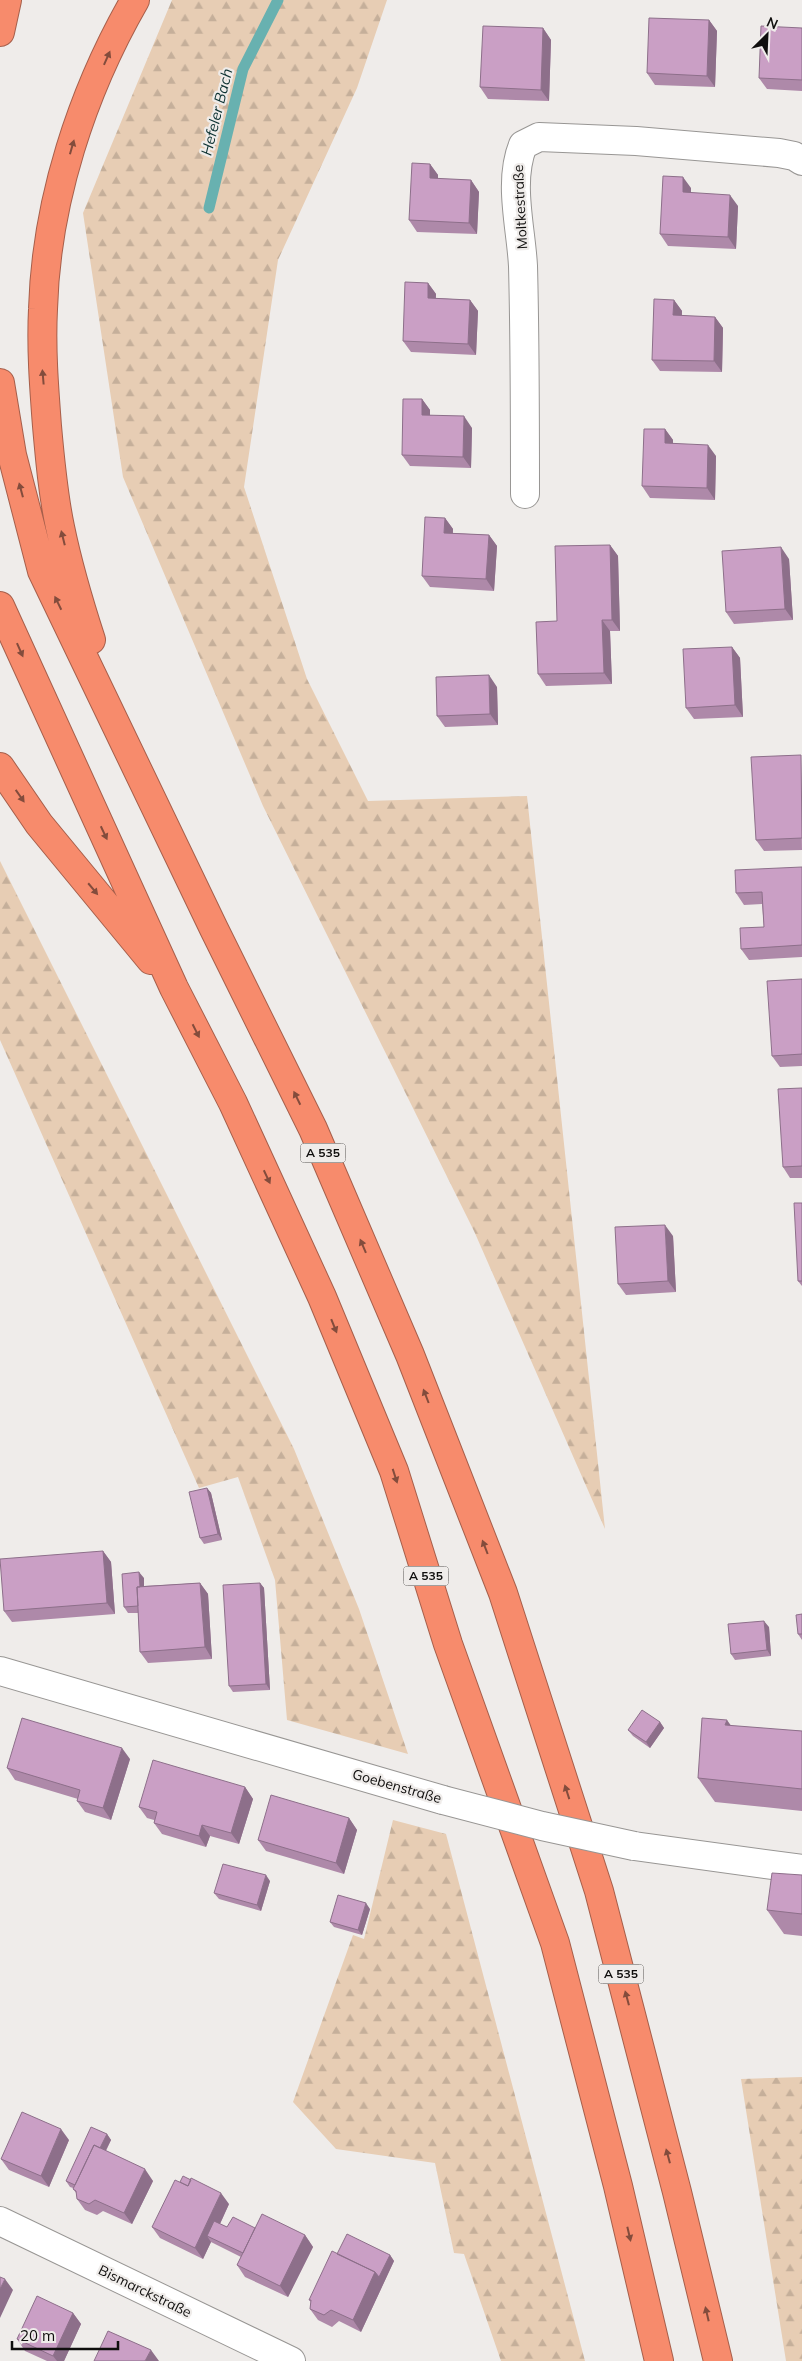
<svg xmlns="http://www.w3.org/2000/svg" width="802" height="2361" viewBox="0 0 802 2361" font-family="Mulish,sans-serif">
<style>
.forest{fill:url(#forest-firs)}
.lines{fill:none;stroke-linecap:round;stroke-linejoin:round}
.stream{stroke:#68b1b0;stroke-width:11}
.street-casing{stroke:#989694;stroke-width:30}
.secondary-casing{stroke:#989694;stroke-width:30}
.highway-casing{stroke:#a65f4b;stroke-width:30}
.street{stroke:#fff;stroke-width:28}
.secondary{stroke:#fff;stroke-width:28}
.highway{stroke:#f78b6c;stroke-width:28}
.street-bridge-casing{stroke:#989694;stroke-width:30;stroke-linecap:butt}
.street-bridge{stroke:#fff;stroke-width:28}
.wall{fill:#ae89a9}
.shaded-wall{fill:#8d6f8a}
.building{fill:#ca9fc5;stroke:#8d6f8a}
.oneway{fill:#834c3c}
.labels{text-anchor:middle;stroke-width:4.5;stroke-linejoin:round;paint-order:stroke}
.shield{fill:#efecea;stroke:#52514f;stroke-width:1}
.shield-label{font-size:12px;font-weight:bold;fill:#0f0e0d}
.street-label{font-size:14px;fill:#0f0e0d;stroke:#efecea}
.water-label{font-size:15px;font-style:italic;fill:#0a3030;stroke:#efecea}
</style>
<defs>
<pattern id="forest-firs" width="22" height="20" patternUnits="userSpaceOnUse" patternTransform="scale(1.25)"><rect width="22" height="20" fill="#e7cdb4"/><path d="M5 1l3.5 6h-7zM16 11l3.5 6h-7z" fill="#c5af9a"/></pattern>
</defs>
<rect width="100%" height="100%" fill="#efecea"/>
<path class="forest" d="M172 0H387L357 88 278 260 244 487 307 679 368 801 527 796 605 1529 474 1231 263 806 123 477 83 213Z
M0 861 294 1449 359 1609 408 1754 287 1720 275 1580 238 1477 199 1488 0 1040Z
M393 1820 446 1834 585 2361H501L464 2254 454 2253 435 2163 336 2149 293 2102 353 1935 364 1939Z
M802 2077V2361H786L741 2079Z"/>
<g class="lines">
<path class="stream" d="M209 208 243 69 278 0"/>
<g class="street-casing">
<path id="street" d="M525 494C525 418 525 342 523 266 521 227 508 182 523 145L539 137 636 141 779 153 794 156 802 161
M0 1671 443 1800
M634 1846 802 1869"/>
</g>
<g class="secondary-casing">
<path id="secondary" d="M0 2221 291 2361"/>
</g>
<g class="highway-casing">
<path id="highway" d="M0 32 7 0
M0 383 12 455 42 571 214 929 313 1129 410 1355 503 1593 599 1891 677 2192 718 2361
M0 606 174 988 233 1103 322 1297 394 1471 448 1644 555 1943 618 2186 659 2361
M91 640C79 603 68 566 60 527 53 494 50 460 47 426 44 387 41 348 43 309 46 202 82 92 135 0
M0 767 39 824 151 960"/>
</g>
<use href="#street" class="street"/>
<use href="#secondary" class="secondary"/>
<use href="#highway" class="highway"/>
<g class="street-bridge-casing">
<path id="street-bridge" d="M443 1800 542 1826 634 1846"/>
</g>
<use href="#street-bridge" class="street-bridge"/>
</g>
<path class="wall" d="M709 20 717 31 715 87 655 85 647 73Z
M543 28 551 40 549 101 488 99 480 87Z
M802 28V91L767 89 759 78Z
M430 164 438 175V179L471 180 479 192 477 234 417 232 409 220Z
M691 188V193L738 206 736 249 668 246 660 234Z
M428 283 436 294V298L470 300 478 311 476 355 411 352 403 341Z
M674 300 682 311V316L715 317 723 328 722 372 660 371 652 360Z
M422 399 430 410V415L472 428 471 468 410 466 402 455Z
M665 429 673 440V443L716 456 715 500 650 498 642 486Z
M445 518 453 529V533L489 535 497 546 494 591 430 587 422 576Z
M610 545 618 556 620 631H610L612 684 546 686 538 674 557 621Z
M789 559 793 620 734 624 726 612Z
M732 647 740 658 743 717 694 719 686 708Z
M497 687 498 725 445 727 437 716Z
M801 755 802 850 764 851 756 840Z
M802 867V957L749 960 741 949 764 927 762 904 744 905 736 893Z
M802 979V1066L780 1067 772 1056Z
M802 1088V1178H790L783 1167Z
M673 1236 676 1292 626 1295 618 1284Z
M798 1281H802V1286Z
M207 1488 211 1493 222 1540 204 1544 200 1538Z
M103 1551 111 1562 115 1614 12 1622 4 1611Z
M144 1578V1586L200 1583 208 1594 212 1659 148 1663 140 1652 138 1613H128L124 1607Z
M260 1583 264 1588 270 1690 233 1692 229 1686Z
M802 1614V1640L798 1634Z
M769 1627 771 1656 735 1660 731 1654Z
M660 1722 664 1728 650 1748 633 1736 628 1730Z
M731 1726 802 1731V1811L715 1802 698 1778Z
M130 1759 111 1820 85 1812 77 1801 78 1799 15 1780 7 1768Z
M245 1787 253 1799 239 1844 210 1836 206 1847 162 1834 154 1823V1820L147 1818 139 1807Z
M349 1818 357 1830 344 1874 266 1851 258 1840Z
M802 1875V1936L784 1934 767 1910Z
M270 1881 261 1911 219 1899 214 1893Z
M370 1909 362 1935 334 1927 330 1922Z
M107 2134 111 2140 106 2151 153 2181 132 2224 103 2211 97 2215 85 2210 77 2199V2194L73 2189V2188L70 2187 66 2181Z
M69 2140 49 2187 9 2170 1 2159Z
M229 2204 220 2224 227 2227 255 2228 305 2235 313 2247 288 2297 245 2277 237 2265 241 2257 211 2242 203 2259 160 2238 152 2227Z
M337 2254 390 2255 394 2261 361 2332 339 2321 332 2327 318 2320 310 2309 311 2302 309 2300Z
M73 2313 81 2324 64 2361H47L25 2351 17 2339Z"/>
<path class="shaded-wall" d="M709 20 717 31 715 87 707 76Z
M543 28 551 40 549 101 541 90Z
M430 164 438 175V190L430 178Z
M683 177 691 188V204L683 192Z
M471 180 479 192 477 234 469 223Z
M730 195 738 206 736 249 728 237Z
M428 283 436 294 435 309 428 298Z
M470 300 478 311 476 355 468 344Z
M674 300 682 311 681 327 673 315Z
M715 317 723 328 722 372 714 361Z
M422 399 430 410V427L422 415Z
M464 416 472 428 471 468 463 457Z
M665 429 673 440V454L665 443Z
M708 445 716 456 715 500 707 488Z
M445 518 453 529 452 544 444 533Z
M489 535 497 546 494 591 486 579Z
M610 545 618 556 620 631 612 620Z
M781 547 789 559 793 620 785 609Z
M602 620 610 631 612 684 604 673Z
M732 647 740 658 743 717 735 705Z
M489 675 497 687 498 725 490 714Z
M665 1225 673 1236 676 1292 668 1281Z
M207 1488 211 1493 222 1540 218 1534Z
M103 1551 111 1562 115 1614 107 1603Z
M139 1572 144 1578V1612L140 1606Z
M200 1583 208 1594 212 1659 205 1647Z
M260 1583 264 1588 270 1690 266 1684Z
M764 1621 769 1627 771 1656 767 1650Z
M727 1720 744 1744 725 1725Z
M660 1722 664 1728 650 1748 646 1742Z
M122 1748 130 1759 111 1820 103 1808Z
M245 1787 253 1799 239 1844 231 1833Z
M349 1818 357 1830 344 1874 336 1863Z
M202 1825 210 1836 206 1847 199 1836Z
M266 1875 270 1881 261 1911 257 1905Z
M366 1903 370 1909 362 1935 358 1930Z
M61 2129 69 2140 49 2187 41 2176Z
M107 2134 111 2140 84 2193 80 2187Z
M145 2169 153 2181 132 2224 124 2213Z
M221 2193 229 2204 213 2239 207 2236 211 2242 203 2259 195 2248Z
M305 2235 313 2247 288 2297 280 2286Z
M390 2255 394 2261 361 2332 353 2320 375 2272Z
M5 2279 13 2290 0 2318V2289Z
M73 2313 81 2324 64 2361H57L53 2356Z
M151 2350 159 2361H145Z"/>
<path class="building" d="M649 18 709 20 707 76 647 73Z
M483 26 543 28 541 90 480 87Z
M761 26 802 28V80L759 78Z
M412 163 430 164V178L471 180 469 223 409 220Z
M663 176 683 177V192L730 195 728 237 660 234Z
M405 282 428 283V298L470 300 468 344 403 341Z
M654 299 674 300 673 315 715 317 714 361 652 360Z
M403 399H422V415L464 416 463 457 402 455Z
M644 429H665V443L708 445 707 488 642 486Z
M425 517 445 518 444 533 489 535 486 579 422 576Z
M610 545 612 620H602L604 673 538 674 536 622 557 621 555 546Z
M781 547 785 609 726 612 722 551Z
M732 647 735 705 686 708 683 649Z
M489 675 490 714 437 716 436 677Z
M801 755 802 838 756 840 751 757Z
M802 867V945L741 949 740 928 764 927 762 892 736 893 735 870Z
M802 979V1054L772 1056 767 981Z
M802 1088V1166L783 1167 778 1089Z
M794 1203H802V1281H798Z
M665 1225 668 1281 618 1284 615 1227Z
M207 1488 218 1534 200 1538 189 1492Z
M103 1551 107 1603 4 1611 0 1559Z
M139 1572 140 1587H137L138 1606 124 1607 122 1574Z
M200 1583 205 1647 140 1652 137 1587Z
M260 1583 266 1684 229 1686 223 1585Z
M802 1614V1634H798L796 1615Z
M764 1621 767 1650 731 1654 728 1624Z
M642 1710 660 1722 646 1742 628 1730Z
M22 1718 122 1748 103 1808 77 1801 80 1790 7 1768Z
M702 1718 727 1720 725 1725 802 1731V1789L698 1778Z
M153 1760 245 1787 231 1833 202 1825 199 1836 154 1823 157 1812 139 1807Z
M271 1795 349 1818 336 1863 258 1840Z
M223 1864 266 1875 257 1905 214 1893Z
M772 1873 802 1875V1914L767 1910Z
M338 1895 366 1903 358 1930 330 1922Z
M22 2112 61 2129 41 2176 1 2159Z
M91 2127 107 2134 100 2148 94 2145 75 2185 66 2181Z
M94 2145 145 2169 124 2213 95 2200 89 2204 77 2199 76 2191 73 2189Z
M183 2176 191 2180 188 2186 180 2182Z
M191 2178 221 2193 195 2248 152 2227 175 2180 188 2186Z
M262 2214 305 2235 280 2286 237 2265Z
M233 2217 255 2228 243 2253 207 2236 214 2221 227 2227Z
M347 2234 390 2255 379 2277 375 2272 337 2254Z
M332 2251 375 2272 353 2320 331 2310 324 2315 310 2309 311 2300H309Z
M0 2277 5 2279 0 2289Z
M37 2296 73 2313 53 2356 17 2339Z
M108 2331 151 2350 145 2361H94Z"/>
<defs><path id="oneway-solid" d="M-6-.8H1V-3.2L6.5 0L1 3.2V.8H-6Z" transform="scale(1.25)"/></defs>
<g class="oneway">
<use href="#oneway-solid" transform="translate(107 58) rotate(-66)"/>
<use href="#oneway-solid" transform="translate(72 147) rotate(-74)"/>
<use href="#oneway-solid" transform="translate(43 377) rotate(-95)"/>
<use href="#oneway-solid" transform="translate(21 490) rotate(-105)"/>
<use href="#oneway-solid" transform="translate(63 538) rotate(-104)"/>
<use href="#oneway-solid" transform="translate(58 603) rotate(-116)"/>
<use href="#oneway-solid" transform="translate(20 650) rotate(66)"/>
<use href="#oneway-solid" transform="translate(20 796) rotate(55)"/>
<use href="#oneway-solid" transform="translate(104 833) rotate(65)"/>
<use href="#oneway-solid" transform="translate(93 889) rotate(50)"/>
<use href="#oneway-solid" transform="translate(196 1031) rotate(63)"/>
<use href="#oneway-solid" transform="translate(297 1098) rotate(-116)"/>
<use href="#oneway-solid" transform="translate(267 1177) rotate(65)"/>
<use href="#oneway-solid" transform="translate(363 1246) rotate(-113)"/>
<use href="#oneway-solid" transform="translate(334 1326) rotate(68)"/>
<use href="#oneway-solid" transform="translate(426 1396) rotate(-111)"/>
<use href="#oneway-solid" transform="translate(395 1476) rotate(72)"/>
<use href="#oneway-solid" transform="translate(485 1547) rotate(-111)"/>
<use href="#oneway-solid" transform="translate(567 1792) rotate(-108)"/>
<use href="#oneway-solid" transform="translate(627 1998) rotate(-105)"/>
<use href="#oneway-solid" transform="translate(668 2156) rotate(-105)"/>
<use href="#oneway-solid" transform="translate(629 2234) rotate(77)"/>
<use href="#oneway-solid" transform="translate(707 2314) rotate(-103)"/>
</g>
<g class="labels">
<g class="shield">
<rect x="300.5" y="1143.5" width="45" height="19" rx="4"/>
<rect x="403.5" y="1566.5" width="45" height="19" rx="4"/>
<rect x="598.5" y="1964.5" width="45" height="19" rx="4"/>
</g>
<g class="shield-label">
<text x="323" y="1157">A 535</text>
<text x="426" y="1580">A 535</text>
<text x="621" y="1978">A 535</text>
</g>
<g class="street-label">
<text transform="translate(520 207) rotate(-93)" y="5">Moltkestraße</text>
<text transform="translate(397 1786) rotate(16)" y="5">Goebenstraße</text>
<text transform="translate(145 2291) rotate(26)" y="5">Bismarckstraße</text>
</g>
<g class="water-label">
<text transform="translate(217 112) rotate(-76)" y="5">Hefeler Bach</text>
</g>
</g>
<g transform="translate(767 35) rotate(24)" stroke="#efecea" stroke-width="4" paint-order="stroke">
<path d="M0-4L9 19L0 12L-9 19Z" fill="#0f0e0d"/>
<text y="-8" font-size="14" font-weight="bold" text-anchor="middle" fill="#0f0e0d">N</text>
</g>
<path d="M12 2341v8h106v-8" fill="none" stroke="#0f0e0d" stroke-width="2.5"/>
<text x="20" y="2341" font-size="15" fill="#0f0e0d" stroke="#efecea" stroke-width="4" paint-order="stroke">20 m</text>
</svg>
